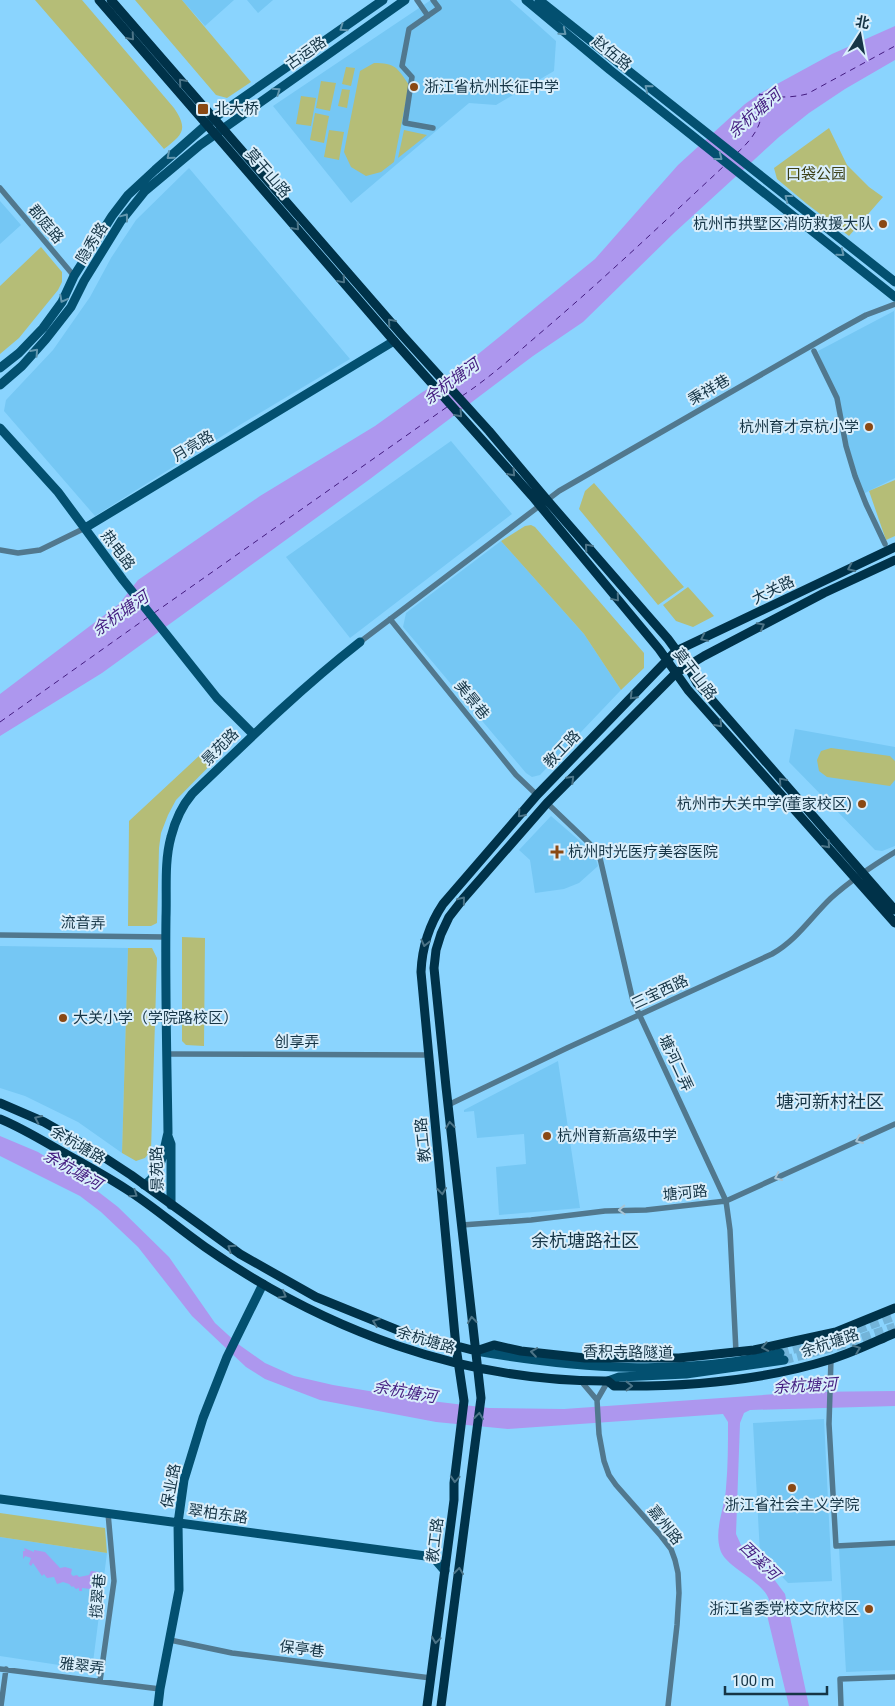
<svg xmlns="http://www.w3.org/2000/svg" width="895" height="1706" viewBox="0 0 895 1706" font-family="Roboto,'Noto Sans SC',sans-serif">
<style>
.built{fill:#75c7f4}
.green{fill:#b5bd77}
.water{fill:#ad97ee}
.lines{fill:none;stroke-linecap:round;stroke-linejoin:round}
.ferry{stroke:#431c80;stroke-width:1;stroke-dasharray:6 5;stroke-linecap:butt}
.secondary-tunnel{stroke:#73b4d9;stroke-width:9;stroke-dasharray:9 4.5;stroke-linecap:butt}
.street{stroke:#51788e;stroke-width:5.5}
.secondary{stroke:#035070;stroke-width:9}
.primary{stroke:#003249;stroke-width:9}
.oneway{stroke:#6397af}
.oneway2{stroke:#4c7487}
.oneway3{stroke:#a9c5d5}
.poi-dot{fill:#8a4914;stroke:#d9eefb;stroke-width:2}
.labels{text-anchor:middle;stroke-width:4;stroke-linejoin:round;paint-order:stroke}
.street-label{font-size:15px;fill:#163546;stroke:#d9eefb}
.poi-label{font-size:15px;fill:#163546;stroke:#d9eefb;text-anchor:start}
.park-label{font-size:15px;fill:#3c4017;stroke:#d9eefb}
.water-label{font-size:16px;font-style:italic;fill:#431c80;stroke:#d9eefb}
.quarter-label{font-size:18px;fill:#163546;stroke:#d9eefb}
</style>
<rect width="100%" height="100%" fill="#8ad4fe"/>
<path class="built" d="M182 0H234L205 26Z
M247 0H273L258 13Z
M431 0H510L556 41 554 71 496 105 469 103 351 203 273 106Z
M189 168 350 359 243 423 95 516 4 411 6 400 53 350 90 297 111 258 136 220Z
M0 201 21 225 0 244Z
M894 311 895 478 863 494 827 376 818 351Z
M451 441 512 514 350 638 286 557Z
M501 541 584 634 621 690 540 775 532 777 526 773 403 627 406 613Z
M795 729 895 747V846L882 851 875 850 789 762Z
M551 816 588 848 594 854 598 866 579 883 564 889 535 893 530 860 519 850Z
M0 946 128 948 122 1153 78 1122 25 1096 0 1088Z
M558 1061 580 1208 499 1215 496 1167 526 1164 524 1134 477 1138 474 1111 464 1112V1110Z
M824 1419 832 1581 788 1583 760 1554 753 1423Z
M0 1537 107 1553 92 1670 0 1656Z
M895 1545V1670L846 1672 839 1548Z"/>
<path class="green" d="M35 0H82L174 108C189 130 182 135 164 149Z
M135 0H182L251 82 227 98 216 95Z
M374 63C395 63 397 67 409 85L394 162 381 172 366 176 351 167 344 152 360 71Z
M346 67 355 68 351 86 342 84Z
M321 81 336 83 330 111 316 108Z
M342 89 350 90 347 108 338 106Z
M301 96 316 98 311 126 296 124Z
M315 113 329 116 324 143 310 140Z
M829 128 847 165 869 187 883 197 849 236 807 204 777 179 774 168Z
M329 130 344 132 339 160 324 157Z
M404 130 427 135 398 158Z
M41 247 62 272V282L58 290 19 338 0 354V286Z
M895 480V536L886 540 869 491Z
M594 483 684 587 658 605 579 509 585 491Z
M531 525 535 527 644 653V668L621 690 584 634 501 541 525 526Z
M688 587 714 616 693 627 676 621 663 605Z
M228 729 232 734V743L176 800 168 815 161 833 159 848 157 923 151 926H128L129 821Z
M831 748 890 756 895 761V780L890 786 827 777 819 771 817 760 821 751Z
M182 937 205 938 204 1046 186 1045 182 1041Z
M128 948H152L157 958 151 1150 145 1158 136 1161 122 1153Z
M0 1513 105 1528 107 1553 0 1537Z"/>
<path class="water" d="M895 26V60L845 89 809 113 779 137 674 233 583 322 533 356 370 479 102 673 0 736V694L119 604 138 580 260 496 375 426 421 393 461 368 595 259 678 165 745 104 759 94 832 54Z
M0 1136 38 1152 83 1180 118 1207 169 1257 215 1323 238 1344 265 1363 294 1376 333 1385 423 1400 489 1408 564 1409 805 1392 895 1391V1406L750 1410 744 1413 740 1423 736 1534 741 1545 770 1574 785 1594 809 1706H789L767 1615C783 1586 726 1572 720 1549 714 1529 725 1507 726 1488 728 1466 728 1444 728 1422L723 1414 508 1429 436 1422 320 1400 265 1379 246 1367 192 1316 138 1247 101 1212 80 1196 0 1156Z
M24 1548 34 1552V1550L45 1552 60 1568 65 1567 72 1569 71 1574 73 1576 77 1575 79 1577 89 1575 91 1571 99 1572 101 1574V1587L96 1593 90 1589 82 1588V1591H79V1588L76 1589 73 1586 72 1587 69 1584 63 1582 57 1584 54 1577 47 1578 44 1574 42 1576 33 1563 31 1566 29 1564 31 1558 25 1556 23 1559V1551H25Z"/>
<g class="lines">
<path class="ferry" d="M737 153C755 137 768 118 759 94 775 98 791 98 807 94L895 46
M462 396C492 376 518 352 545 329 607 276 665 221 724 166
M154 613 447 407
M0 722 148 617"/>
<path class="secondary-tunnel" d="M780 1353 834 1338 895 1316
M784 1360 842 1345 895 1327"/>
<path class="street" d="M417 0 428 16
M433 0 439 8 409 29 402 66 412 77 405 123 433 128
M0 188 74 276
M814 351 837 398 846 446 855 476 866 504 885 544
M0 550 18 553 40 550 85 528
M390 619 516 775 537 795
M360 642 559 491 837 331 866 315 895 304
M547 803 590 844 600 858 633 1001 726 1201 730 1230 736 1352
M0 935 166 937
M167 1054 428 1055
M448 1105 567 1048 772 954C797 940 811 917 831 898 851 880 872 866 895 852
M462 1225 531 1220 605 1211 646 1210 726 1201 895 1124
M831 1359 829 1424 836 1546 895 1543
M580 1380 597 1400
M608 1381 597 1400 599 1434 604 1461 609 1475 616 1485 661 1536 671 1549 675 1560 678 1573 679 1593 677 1625 668 1706
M170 1640 232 1653 431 1678
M0 1669 160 1689
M100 1681 114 1581 108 1513
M1 1706 6 1669
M841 1706 840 1679 895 1677"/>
<path class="secondary" d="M526 0 610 70 895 297
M539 0 895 282
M0 368 19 353 43 328 62 302 74 276 112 216 128 195 155 170 214 118 383 0
M0 385 22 366 46 339 71 307 84 281 121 221 145 191 200 145 405 0
M0 428 58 492 123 580 217 698 253 734
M85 528 394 341
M168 1136 171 1144V1205
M144 1185C162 1174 163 1152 168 1133 167 1061 165 989 166 917 167 891 164 862 171 837 175 821 181 807 192 794 247 741 300 689 360 642
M476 1351C576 1368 680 1377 780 1353
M608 1381 619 1377 686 1374 784 1360
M0 1499 433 1557 445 1571
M158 1706 160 1689 179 1590 178 1523 184 1480 203 1418 227 1357 263 1284"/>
<path class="primary" d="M99 0 394 341 532 496 659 649 688 690 895 923
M111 0 402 335 489 431 547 500 668 639 687 665 697 683 895 910
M0 1103 44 1122 93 1150 131 1175 240 1254 316 1297 400 1331 476 1351 494 1345 521 1351 585 1358H679L754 1350 790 1342 836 1332 895 1308
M0 1119C22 1128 43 1141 64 1153 84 1164 106 1176 126 1189 153 1206 178 1228 205 1247 324 1330 463 1382 608 1381L614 1386C686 1387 762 1381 832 1359 854 1352 874 1342 895 1333
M427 1706 454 1500V1483L464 1401 456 1347 421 972C422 947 429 925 443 904L537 795 676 651 895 547
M441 1706 481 1398 446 1087 434 968 436 950 441 934 449 917 463 899 547 803 676 673 704 656 824 593 895 560"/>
</g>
<defs><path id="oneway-chevron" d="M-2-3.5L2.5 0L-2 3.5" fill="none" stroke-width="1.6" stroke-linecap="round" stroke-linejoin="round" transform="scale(1.25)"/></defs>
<g class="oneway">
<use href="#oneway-chevron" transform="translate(343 28) rotate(145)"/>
<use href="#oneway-chevron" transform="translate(563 32) rotate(39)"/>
<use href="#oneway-chevron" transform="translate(648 88) rotate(-141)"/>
<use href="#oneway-chevron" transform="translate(277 91) rotate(-35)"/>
<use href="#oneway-chevron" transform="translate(170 156) rotate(139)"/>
<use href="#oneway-chevron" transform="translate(719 157) rotate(38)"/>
<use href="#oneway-chevron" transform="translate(788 198) rotate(-142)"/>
<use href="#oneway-chevron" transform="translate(125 217) rotate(-53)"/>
<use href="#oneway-chevron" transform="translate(841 253) rotate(39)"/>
<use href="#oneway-chevron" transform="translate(63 299) rotate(118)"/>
<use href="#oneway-chevron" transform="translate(35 352) rotate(-48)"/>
</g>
<g class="oneway2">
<use href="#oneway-chevron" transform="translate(131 37) rotate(49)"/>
<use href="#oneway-chevron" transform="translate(182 82) rotate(-131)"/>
<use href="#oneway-chevron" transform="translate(296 227) rotate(49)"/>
<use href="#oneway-chevron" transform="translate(342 280) rotate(49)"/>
<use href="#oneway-chevron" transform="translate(391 322) rotate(-131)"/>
<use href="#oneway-chevron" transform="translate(459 414) rotate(48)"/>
<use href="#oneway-chevron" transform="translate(512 473) rotate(48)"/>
<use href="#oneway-chevron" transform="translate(588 547) rotate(-131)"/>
<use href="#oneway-chevron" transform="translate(851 568) rotate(155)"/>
<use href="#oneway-chevron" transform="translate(616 598) rotate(50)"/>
<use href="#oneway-chevron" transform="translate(761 626) rotate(-28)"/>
<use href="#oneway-chevron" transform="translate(704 638) rotate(154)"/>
<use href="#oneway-chevron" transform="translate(633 696) rotate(134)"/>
<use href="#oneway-chevron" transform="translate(719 724) rotate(48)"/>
<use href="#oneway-chevron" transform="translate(571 779) rotate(-45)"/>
<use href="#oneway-chevron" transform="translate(782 781) rotate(-131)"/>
<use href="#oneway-chevron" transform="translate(521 814) rotate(131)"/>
<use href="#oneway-chevron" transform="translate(827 845) rotate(48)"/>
<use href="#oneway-chevron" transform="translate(462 900) rotate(-51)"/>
<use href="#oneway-chevron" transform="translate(425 943) rotate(103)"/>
<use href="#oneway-chevron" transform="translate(38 1119) rotate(-156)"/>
<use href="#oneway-chevron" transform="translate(450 1125) rotate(-97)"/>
<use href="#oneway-chevron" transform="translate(442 1191) rotate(84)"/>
<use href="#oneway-chevron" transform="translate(134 1194) rotate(35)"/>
<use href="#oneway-chevron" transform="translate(231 1248) rotate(-145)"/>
<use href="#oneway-chevron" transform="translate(283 1295) rotate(30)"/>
<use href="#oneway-chevron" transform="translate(472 1320) rotate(-96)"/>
<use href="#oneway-chevron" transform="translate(376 1322) rotate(-159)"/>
<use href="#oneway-chevron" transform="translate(765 1347) rotate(169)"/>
<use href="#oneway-chevron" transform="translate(857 1349) rotate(-21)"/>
<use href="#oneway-chevron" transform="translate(534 1352) rotate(-172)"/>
<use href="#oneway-chevron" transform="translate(629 1386)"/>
<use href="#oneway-chevron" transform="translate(479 1416) rotate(-83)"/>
<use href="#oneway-chevron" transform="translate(455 1479) rotate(94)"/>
<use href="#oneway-chevron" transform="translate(459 1571) rotate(-83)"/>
<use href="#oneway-chevron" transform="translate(436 1640) rotate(98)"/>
</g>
<g class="oneway3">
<use href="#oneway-chevron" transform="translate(859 1140) rotate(155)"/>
<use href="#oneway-chevron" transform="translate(778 1177) rotate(155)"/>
<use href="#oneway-chevron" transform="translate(622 1210) rotate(178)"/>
</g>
<g class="poi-dot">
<circle cx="414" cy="87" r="5"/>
<rect x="197" y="103" width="12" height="12" rx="2.5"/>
<circle cx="883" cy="224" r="5"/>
<circle cx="869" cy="427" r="5"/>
<circle cx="862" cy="804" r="5"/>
<path d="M554.5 844.5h5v5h5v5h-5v5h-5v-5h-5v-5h5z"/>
<circle cx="63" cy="1018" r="5"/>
<circle cx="547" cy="1136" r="5"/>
<circle cx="792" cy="1488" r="5"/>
<circle cx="869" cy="1609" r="5"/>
</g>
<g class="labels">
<g class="street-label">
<text transform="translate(306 53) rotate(-35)" y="5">古运路</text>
<text transform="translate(612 53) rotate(39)" y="5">赵伍路</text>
<text transform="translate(268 173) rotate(49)" y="5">莫干山路</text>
<text transform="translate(46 224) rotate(50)" y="5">郡庭路</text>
<text transform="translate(92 243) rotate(-58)" y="5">隐秀路</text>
<text transform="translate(709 390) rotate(-30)" y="5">秉祥巷</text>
<text transform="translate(193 446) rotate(-31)" y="5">月亮路</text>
<text transform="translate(118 550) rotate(53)" y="5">热电路</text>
<text transform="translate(773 590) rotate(-26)" y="5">大关路</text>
<text transform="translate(695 674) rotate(52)" y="5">莫干山路</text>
<text transform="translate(472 700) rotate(51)" y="5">美景巷</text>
<text transform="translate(220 747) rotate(-45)" y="5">景苑路</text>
<text transform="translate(562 749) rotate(-46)" y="5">教工路</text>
<text transform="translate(83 923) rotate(1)" y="5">流音弄</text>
<text transform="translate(660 992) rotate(-25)" y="5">三宝西路</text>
<text x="297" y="1047">创享弄</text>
<text transform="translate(676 1063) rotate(65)" y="5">塘河二弄</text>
<text transform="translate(423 1140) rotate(-96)" y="5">教工路</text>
<text transform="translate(78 1145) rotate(30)" y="5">余杭塘路</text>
<text transform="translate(157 1169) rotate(-92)" y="5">景苑路</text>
<text transform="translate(685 1193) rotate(-6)" y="5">塘河路</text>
<text transform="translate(426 1340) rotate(17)" y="5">余杭塘路</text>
<text transform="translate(830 1343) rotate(-18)" y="5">余杭塘路</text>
<text transform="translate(628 1352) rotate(1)" y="5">香积寺路隧道</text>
<text transform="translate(171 1486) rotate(-79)" y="5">保业路</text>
<text transform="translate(218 1514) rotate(8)" y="5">翠柏东路</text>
<text transform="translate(665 1525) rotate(52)" y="5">嘉州路</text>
<text transform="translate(435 1540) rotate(-83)" y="5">教工路</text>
<text transform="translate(98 1596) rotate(-85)" y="5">揽翠巷</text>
<text transform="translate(302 1649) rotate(7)" y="5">保亭巷</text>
<text transform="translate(82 1666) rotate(7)" y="5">雅翠弄</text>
</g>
<g class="poi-label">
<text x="424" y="92">浙江省杭州长征中学</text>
<text x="214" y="114">北大桥</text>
<text x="873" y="229" text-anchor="end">杭州市拱墅区消防救援大队</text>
<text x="859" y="432" text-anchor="end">杭州育才京杭小学</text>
<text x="852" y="809" text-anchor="end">杭州市大关中学(董家校区)</text>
<text x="568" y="857">杭州时光医疗美容医院</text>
<text x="73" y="1023">大关小学（学院路校区）</text>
<text x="557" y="1141">杭州育新高级中学</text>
<text x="792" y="1510" text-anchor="middle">浙江省社会主义学院</text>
<text x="859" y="1614" text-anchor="end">浙江省委党校文欣校区</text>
</g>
<g class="park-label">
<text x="816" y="179">口袋公园</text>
</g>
<g class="water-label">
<text transform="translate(754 113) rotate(-41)" y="6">余杭塘河</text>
<text transform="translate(451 381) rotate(-36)" y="6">余杭塘河</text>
<text transform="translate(120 613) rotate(-35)" y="6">余杭塘河</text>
<text transform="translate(73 1169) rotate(30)" y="6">余杭塘河</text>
<text transform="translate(805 1385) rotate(-3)" y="6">余杭塘河</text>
<text transform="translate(405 1391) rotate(10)" y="6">余杭塘河</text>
<text transform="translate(760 1560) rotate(44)" y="6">西溪河</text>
</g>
<g class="quarter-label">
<text x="830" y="1108">塘河新村社区</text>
<text x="585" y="1247">余杭塘路社区</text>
</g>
</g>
<g transform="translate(860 35) rotate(11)" stroke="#d9eefb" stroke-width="4" paint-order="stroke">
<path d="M0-4L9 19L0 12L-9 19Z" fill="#163546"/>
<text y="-8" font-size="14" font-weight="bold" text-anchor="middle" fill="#163546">北</text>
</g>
<path d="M725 1686v8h102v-8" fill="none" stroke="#163546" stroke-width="2.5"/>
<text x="732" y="1686" font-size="15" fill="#163546" stroke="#d9eefb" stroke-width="4" paint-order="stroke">100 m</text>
</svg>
